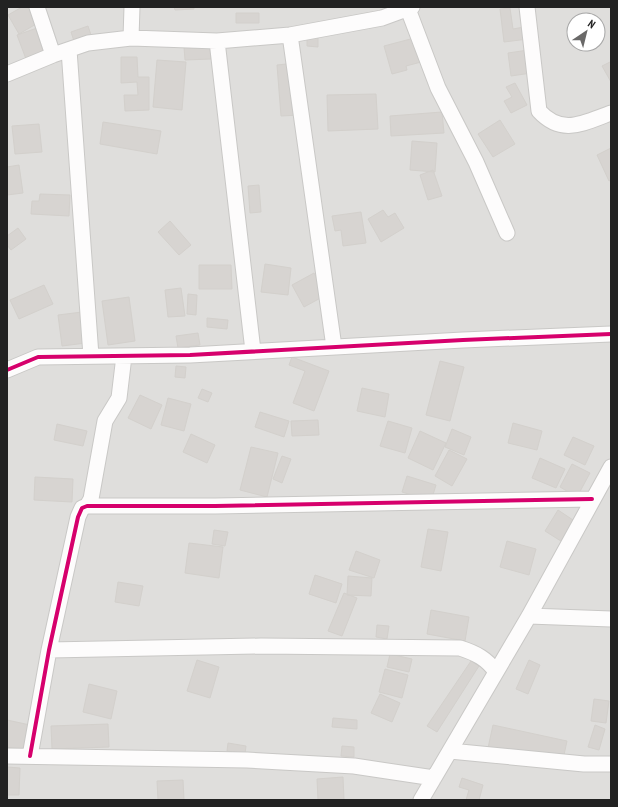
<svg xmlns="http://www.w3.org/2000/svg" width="618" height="807" viewBox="0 0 618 807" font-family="'PT Sans Narrow',sans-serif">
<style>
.residential{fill:#dfdedc;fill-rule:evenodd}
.building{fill:#d7d4d1;stroke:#d3d0cc}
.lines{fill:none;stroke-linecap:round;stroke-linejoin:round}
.minor-casing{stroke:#c9c8c6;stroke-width:17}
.minor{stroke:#fdfcfc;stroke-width:15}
.cycleway-casing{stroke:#fff;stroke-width:6}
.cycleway{stroke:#d6006c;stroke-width:4}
</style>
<rect width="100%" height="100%" fill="#f0eeea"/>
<path class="residential" d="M7 7H611V800H7ZM574 20H598V44H574Z"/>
<path class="building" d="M22 7H36L43 20 19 34 8 15Z
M174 7H194V9L175 10Z
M510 8 513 29 524 27 536 38 504 42 500 9Z
M236 13H259V23H236Z
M88 26 91 35 74 41 71 32Z
M40 27 48 50 26 59 17 35Z
M307 37H318V47L307 46Z
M418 37 425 61 406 66 407 70 392 74 384 46Z
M210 46 211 59 185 60 184 47Z
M535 49 538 72 511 76 508 53Z
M121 57H137L138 77H149V110L125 111 124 95H138L137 82 121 83Z
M157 60 186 62 182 110 153 107Z
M610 62 611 63V82L602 66Z
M296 63 300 115 281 116 277 65Z
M515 83 527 105 511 113 504 101 512 97 506 87Z
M376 94 378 129 328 131 327 95Z
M442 112 444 133 391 136 390 116Z
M500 120 515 144 493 157 478 134Z
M103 122 161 131 157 154 100 144Z
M39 124 42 152 15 154 12 126Z
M412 141 437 143 435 172 410 170Z
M611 148V180L609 181 597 155Z
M19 165 23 193 7 195V167Z
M433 170 442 196 428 200 420 175Z
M259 185 261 212 250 213 248 186Z
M40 194 70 195 69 216 31 214 32 201H39Z
M383 210 388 217 395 213 404 228 381 242 368 219Z
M361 212 366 243 343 246 341 230 335 231 332 216Z
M170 221 191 245 179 255 158 232Z
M18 228 26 239 11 250 7 245V236Z
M265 264 291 268 288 295 261 292Z
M199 265H231L232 289H199Z
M314 273 326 295 304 307 292 285Z
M44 285 53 304 19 319 10 300Z
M181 288 185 316 168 317 165 290Z
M188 294 197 295 196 315 187 314Z
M129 297 135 341 108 345 102 301Z
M90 311 94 342 62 346 58 315Z
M207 318 228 320 227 329 207 327Z
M198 333 200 345 178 348 176 336Z
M292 357 329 371 314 411 293 403 305 371 289 365Z
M440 361 464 367 450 421 426 415Z
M176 366 186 367 185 378 175 377Z
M362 388 389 394 385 417 357 411Z
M202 389 212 393 208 402 198 398Z
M140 395 162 405 151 429 128 418Z
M168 398 191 404 184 431 161 425Z
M260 412 289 421 284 437 255 427Z
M318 420 319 435 292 436 291 421Z
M388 421 412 428 405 453 380 446Z
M513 423 542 431 537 450 508 443Z
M57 424 87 431 83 446 54 440Z
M452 429 471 437 464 455 445 447Z
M420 431 446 443 433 470 408 458Z
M191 434 215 445 207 463 183 452Z
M573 437 594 446 585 465 564 455Z
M251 447 278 453 267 497 240 490Z
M449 450 467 459 452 486 435 476Z
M282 456 291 459 282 483 273 479Z
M540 458 565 469 556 488 532 478Z
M572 464 590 473 577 497 560 487Z
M407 476 436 485 431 501 402 492Z
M35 477 73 479 72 502 34 500Z
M558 510 576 522 564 543 545 531Z
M428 529 448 532 441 571 421 567Z
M214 530 228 532 225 546 212 544Z
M507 541 536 549 529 575 500 567Z
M189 543 223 547 219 578 185 573Z
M356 551 380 560 374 578 349 570Z
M315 575 342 584 336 603 309 594Z
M348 576 372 578 371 596 347 595Z
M118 582 143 586 139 606 115 602Z
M344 593 357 598 342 636 328 631Z
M431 610 469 617 465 641 427 634Z
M377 625 389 626 387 639 376 637Z
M390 654 412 659 409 672 387 667Z
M197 660 219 667 210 698 187 691Z
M529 660 540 665 528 694 516 689Z
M471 661 479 666 437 732 427 726Z
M385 669 408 675 402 698 379 692Z
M89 684 117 691 111 719 83 712Z
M380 694 400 703 392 722 371 713Z
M594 699 609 701 606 723 591 721Z
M333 718 357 720V729L332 727Z
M7 720 30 725 25 751 7 747Z
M108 724 109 747 52 749 51 726Z
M493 725 567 741 562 764 488 748Z
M595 725 605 729 599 750 588 747Z
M228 743 246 746 245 754 227 751Z
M342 746 354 747V757L341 756Z
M7 767 20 768 19 795H7Z
M343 777 344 800H318L317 779Z
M462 778 483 785 479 800H466L469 790 459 787Z
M183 780 184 800H158L157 781Z"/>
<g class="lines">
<g class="minor-casing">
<path id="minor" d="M37 7 53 55
M527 7 539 111C562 136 583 123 611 113
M408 9 438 88 476 162 507 233
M290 35 334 347
M131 38 132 7
M217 41 253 351
M69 50 91 356
M7 74 53 55 88 43 131 38 217 41 290 35 382 18 412 7
M7 370 38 357 190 355 463 340 611 334
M87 506 91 499 105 421 119 398 124 356
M529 616 611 619
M49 650 261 646 460 648C476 653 487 659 496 672
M450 751 584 764H611
M7 756 247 760 354 766 434 778
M30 756 49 650 78 517 82 508 87 506H215L592 499
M421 800 529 616 611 467"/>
</g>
<use href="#minor" class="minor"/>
<g class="cycleway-casing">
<path id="cycleway" d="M7 370 38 357 190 355 463 340 611 334
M30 756 49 650 78 517 82 508 87 506H215L592 499"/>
</g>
<use href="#cycleway" class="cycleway"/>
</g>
<rect width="618" height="807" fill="none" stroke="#222222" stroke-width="16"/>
<g transform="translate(586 32) rotate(35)"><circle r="19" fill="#ffffff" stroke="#a7a7a7"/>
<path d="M0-3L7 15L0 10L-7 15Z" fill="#6a6968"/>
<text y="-6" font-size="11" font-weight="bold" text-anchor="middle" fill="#222222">N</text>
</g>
</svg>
